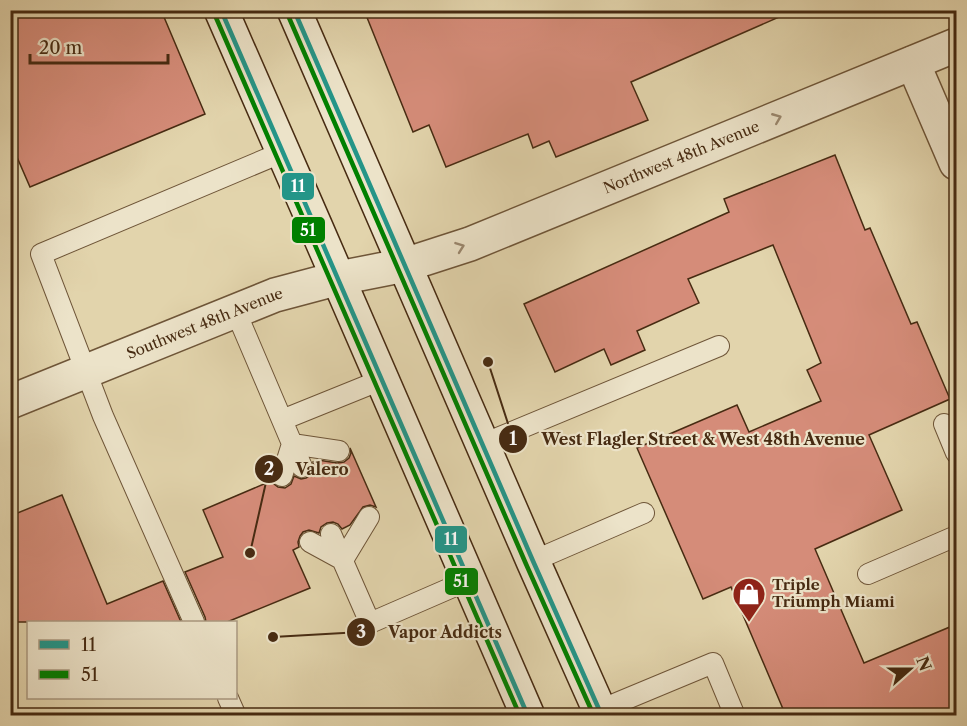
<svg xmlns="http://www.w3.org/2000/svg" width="967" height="726" viewBox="0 0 967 726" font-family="'Libre Caslon Text',serif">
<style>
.building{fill:#d58c79;stroke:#472b12;stroke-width:1.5}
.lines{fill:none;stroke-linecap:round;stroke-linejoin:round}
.service-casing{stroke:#6e5538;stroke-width:22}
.minor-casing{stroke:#6e5538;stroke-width:36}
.secondary-casing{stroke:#472b12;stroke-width:36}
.service{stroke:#ece3c9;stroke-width:20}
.minor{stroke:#ece3c9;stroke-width:33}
.secondary{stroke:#ece3c9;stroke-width:33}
.bus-1-casing{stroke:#ece3c9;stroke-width:9}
.bus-2-casing{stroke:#ece3c9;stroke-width:9}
.bus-1{stroke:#249588;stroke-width:4.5}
.bus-2{stroke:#008000;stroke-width:4.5}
.oneway{stroke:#9a876e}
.labels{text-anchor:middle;stroke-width:4.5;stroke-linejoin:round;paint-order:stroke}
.street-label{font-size:15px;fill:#472b12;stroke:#ece3c9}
.poi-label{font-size:15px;font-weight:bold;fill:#472b12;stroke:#ece3c9;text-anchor:start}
.leader{fill:none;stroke:#472b12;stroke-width:2}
.callout-dot{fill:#472b12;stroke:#ece3c9;stroke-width:2}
.mark-label{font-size:18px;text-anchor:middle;font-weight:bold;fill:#fff}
.callout-label{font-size:16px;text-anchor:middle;font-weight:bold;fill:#472b12;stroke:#ece3c9;stroke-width:4.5;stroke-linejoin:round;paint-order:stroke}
.line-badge{stroke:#ece3c9;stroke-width:2}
.badge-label{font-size:16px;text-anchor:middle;font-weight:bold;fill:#fff}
</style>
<rect width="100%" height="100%" fill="#e2d4ac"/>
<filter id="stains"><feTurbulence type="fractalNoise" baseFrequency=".00333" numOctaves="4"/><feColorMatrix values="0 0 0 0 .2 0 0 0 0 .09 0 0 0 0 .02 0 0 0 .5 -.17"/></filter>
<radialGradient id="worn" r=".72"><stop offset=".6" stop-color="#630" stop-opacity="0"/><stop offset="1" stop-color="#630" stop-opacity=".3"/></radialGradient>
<path class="building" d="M10 10H161L205 114 30 187 10 141Z
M364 10H795L631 82 648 120 556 157 549 141 533 148 528 134 446 167 429 125 413 132Z
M835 155 865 230 870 228 911 324 917 322 950 399 869 435 902 510 815 549 864 663 957 624V708L938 716H786L731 587 703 599 637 448 737 405 749 432 821 401 807 370 821 363 773 245 688 279 699 303 637 331 645 350 611 365 604 349 555 372 524 304 729 212 724 199Z
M350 448 376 507 370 505 363 507 350 525 342 529 338 524 333 522 327 523 321 527 319 533 309 530 303 532 300 536 298 542 299 547 293 550 310 588 227 622H206L205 617 185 572 223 557 203 510 271 481 274 484 278 487 285 488 291 484 294 476 301 479 306 478 311 475 314 469 313 462 318 460 337 463 344 462 349 458 351 453Z
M62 495 107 604 163 581 181 622H10V516Z"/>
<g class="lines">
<g class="service-casing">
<path id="service" d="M236 312 302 467
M282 420 381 380
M944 424 956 453
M483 444 719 346
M282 476 292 444 339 451
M331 534 370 623 469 580
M310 542 343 560 369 517
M533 561 644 513
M868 574 956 536
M194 622 103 416 41 254 283 152
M228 698 236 716
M600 710 713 663 735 716"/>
</g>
<g class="minor-casing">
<g id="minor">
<path d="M913 63 956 163"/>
<path id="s1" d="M10 402 275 295 339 278 405 265 470 244 956 45"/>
</g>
</g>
<g class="secondary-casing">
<path id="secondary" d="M221 10C324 245 426 480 528 716
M294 10 533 561 602 716"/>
</g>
<use href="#service" class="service"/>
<use href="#minor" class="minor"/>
<use href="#secondary" class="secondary"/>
<g class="bus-1-casing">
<path id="bus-1" d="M221 10 528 716
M294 10 533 561 602 716"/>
</g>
<g class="bus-2-casing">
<path id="bus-2" d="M214 13 520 716
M287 13 526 564 594 716"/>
</g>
<use href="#bus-1" class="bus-1"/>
<use href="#bus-2" class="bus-2"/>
</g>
<defs><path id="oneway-chevron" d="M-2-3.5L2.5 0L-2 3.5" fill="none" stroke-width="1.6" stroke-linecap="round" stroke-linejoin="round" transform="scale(1.5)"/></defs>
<g class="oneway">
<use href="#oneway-chevron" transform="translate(777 118) rotate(-22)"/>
<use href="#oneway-chevron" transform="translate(460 247) rotate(-20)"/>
</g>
<defs>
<g id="shop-pin" transform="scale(1.725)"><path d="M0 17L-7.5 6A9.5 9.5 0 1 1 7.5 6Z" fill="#8f2418" stroke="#ece3c9"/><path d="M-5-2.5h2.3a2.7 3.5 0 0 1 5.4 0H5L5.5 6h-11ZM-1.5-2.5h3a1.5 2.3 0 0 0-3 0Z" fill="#fff"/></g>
</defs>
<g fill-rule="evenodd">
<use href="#shop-pin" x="749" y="594"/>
</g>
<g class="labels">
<g class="street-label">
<text dy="5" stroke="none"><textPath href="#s1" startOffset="716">Northwest 48th Avenue</textPath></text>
<text dy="5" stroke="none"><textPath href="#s1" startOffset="210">Southwest 48th Avenue</textPath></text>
</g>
<g class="poi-label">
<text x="772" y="590">Triple<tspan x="772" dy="17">Triumph Miami</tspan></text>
</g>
</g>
<path class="leader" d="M488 362L513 439M250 553L269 469M273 637L361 632"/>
<g class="callout-dot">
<circle cx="488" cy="362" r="6"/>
<circle cx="250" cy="553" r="6"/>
<circle cx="273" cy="637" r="6"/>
<circle cx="513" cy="439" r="15"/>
<circle cx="269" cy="469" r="15"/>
<circle cx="361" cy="632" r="15"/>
</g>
<g class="mark-label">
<text x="513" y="445">1</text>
<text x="269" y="475">2</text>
<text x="361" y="638">3</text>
</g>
<g class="callout-label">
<text x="703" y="445">West Flagler Street &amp; West 48th Avenue</text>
<text x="322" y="475">Valero</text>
<text x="445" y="638">Vapor Addicts</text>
</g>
<g class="line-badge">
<rect x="281" y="172" width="34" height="29" rx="6" fill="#249588"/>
<rect x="291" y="216" width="35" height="28" rx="6" fill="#008000"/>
<rect x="434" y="525" width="34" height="29" rx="6" fill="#249588"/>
<rect x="444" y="567" width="35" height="29" rx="6" fill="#008000"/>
</g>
<g class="badge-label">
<text x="298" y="192">11</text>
<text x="308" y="236">51</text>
<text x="451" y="545">11</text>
<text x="461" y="587">51</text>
</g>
<rect width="967" height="726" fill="none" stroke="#e2d4ac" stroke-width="36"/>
<rect x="12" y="12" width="943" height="702" fill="none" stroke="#472b12" stroke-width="3"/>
<rect x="18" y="18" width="931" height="690" fill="none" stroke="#472b12" stroke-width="1.5"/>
<rect x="27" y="621" width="210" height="78" fill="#ece3c9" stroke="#aa9980" stroke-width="1.5"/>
<rect x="39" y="640" width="30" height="9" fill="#249588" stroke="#aa9980" stroke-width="1.5"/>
<text x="81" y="651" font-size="18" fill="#472b12">11</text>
<rect x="39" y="670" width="30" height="9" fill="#008000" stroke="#aa9980" stroke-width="1.5"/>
<text x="81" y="681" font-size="18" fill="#472b12">51</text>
<g transform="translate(910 669) rotate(69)" stroke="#ece3c9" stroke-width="4.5" paint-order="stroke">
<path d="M0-4.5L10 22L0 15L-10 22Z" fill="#472b12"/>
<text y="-9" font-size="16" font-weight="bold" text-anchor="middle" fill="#472b12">N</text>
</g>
<path d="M30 54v9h138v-9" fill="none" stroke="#472b12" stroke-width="3"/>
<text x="39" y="54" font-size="18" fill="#472b12" stroke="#ece3c9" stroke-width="4.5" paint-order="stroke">20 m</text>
<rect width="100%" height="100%" filter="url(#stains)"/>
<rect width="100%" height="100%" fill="url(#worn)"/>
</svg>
